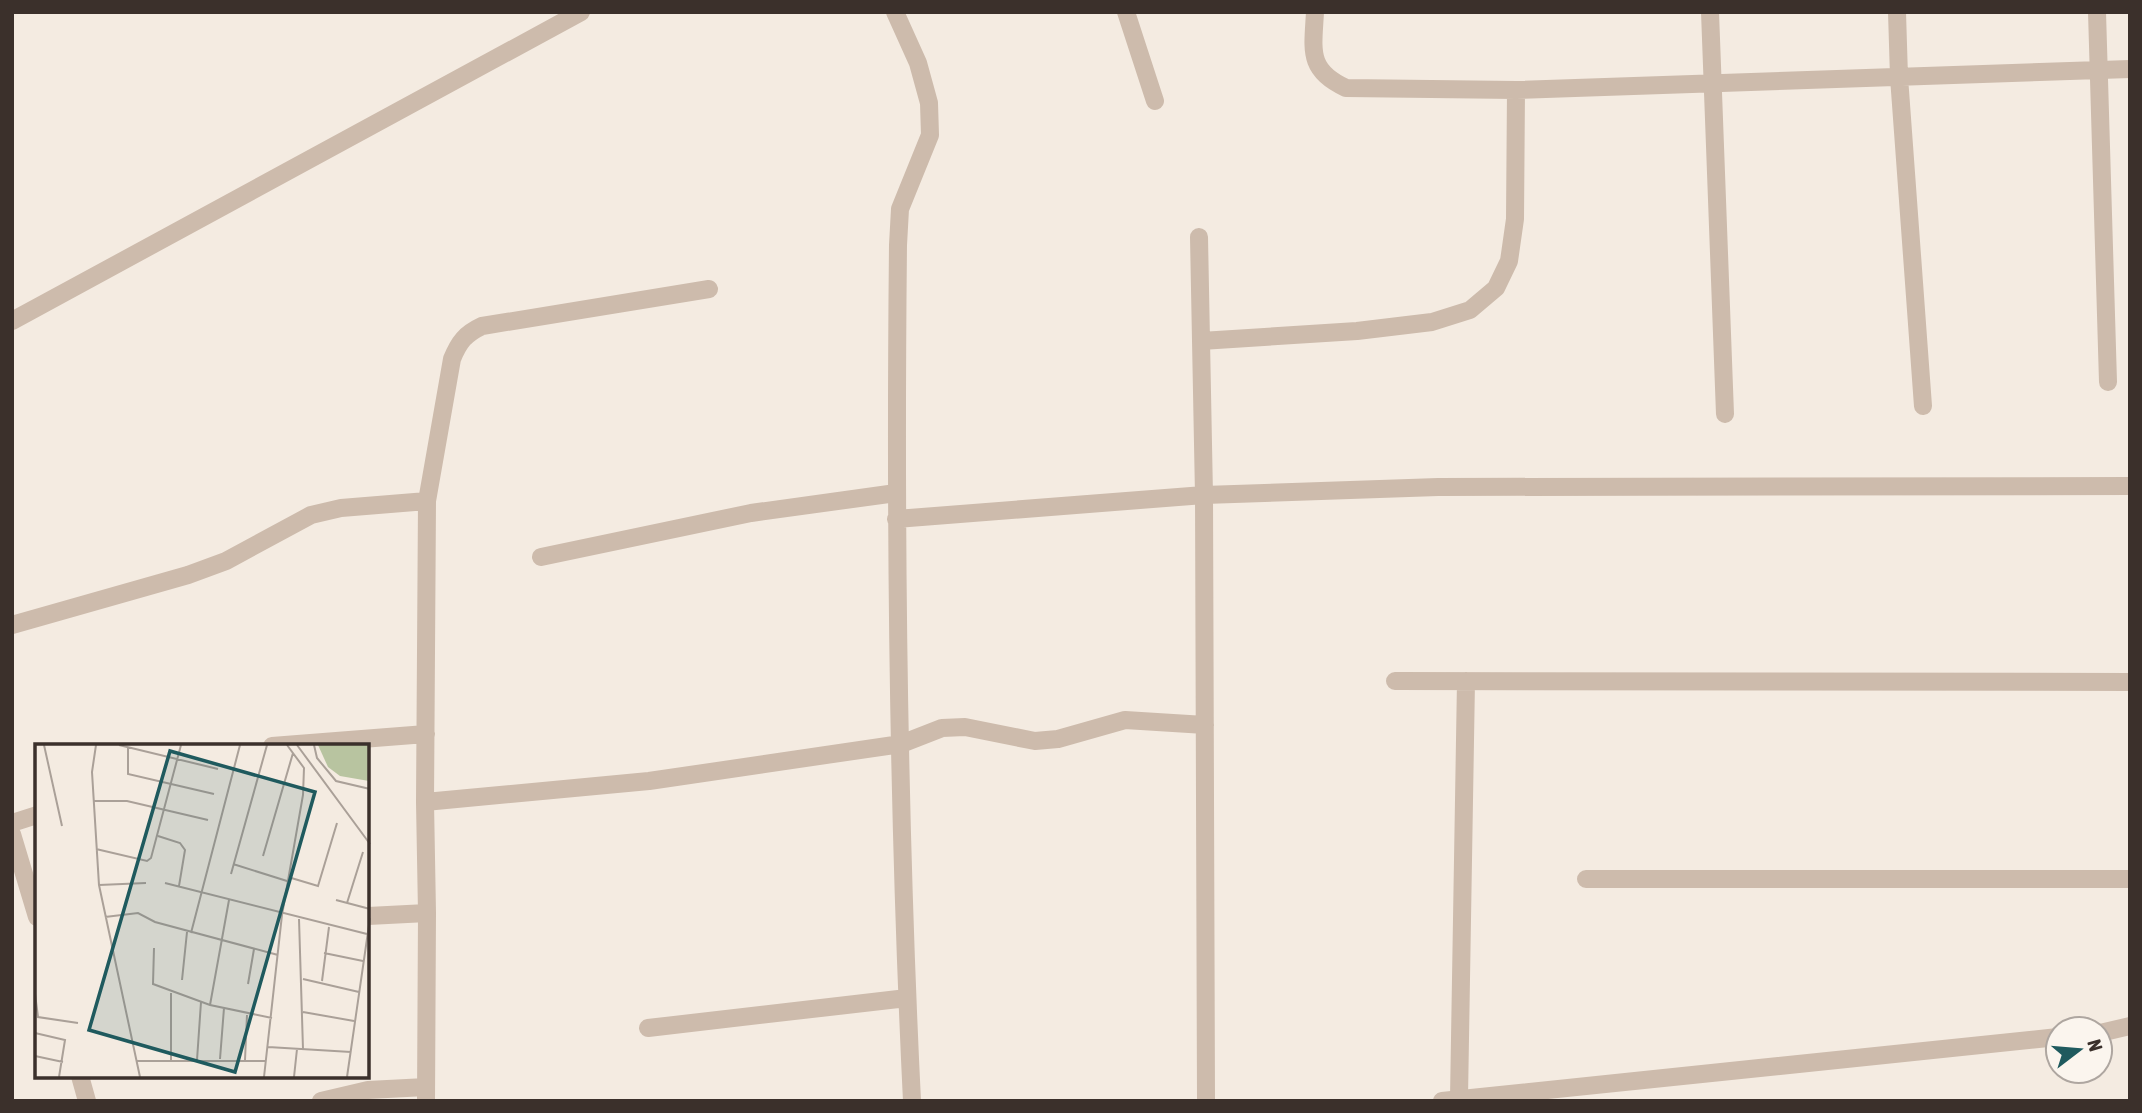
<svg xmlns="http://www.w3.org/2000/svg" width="2142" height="1113" font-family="'Asap Condensed',sans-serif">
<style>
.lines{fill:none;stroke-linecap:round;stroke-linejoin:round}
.minor{stroke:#cdbbac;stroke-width:18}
.tertiary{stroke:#cdbbac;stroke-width:18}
.inset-road{fill:none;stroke:#aaa098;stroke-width:2}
.view{fill:#1f5a5e;fill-opacity:0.15;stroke:#1f5a5e;stroke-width:3.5}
.inset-edge{fill:none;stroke:#3b302b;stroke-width:3.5}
</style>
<rect width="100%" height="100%" fill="#f4ebe1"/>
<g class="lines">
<path class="minor" d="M895,12L918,63L929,103L930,135L900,209L898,245C895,530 898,816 912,1101
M1126,12L1155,101
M1315,12C1313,50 1307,70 1346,88L1516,90L2130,69
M1710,12L1725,414
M1897,12L1899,77L1923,406
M2097,12L2108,382
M1199,237L1204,495L1206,1101
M12,321L581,12
M1201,341L1357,331L1432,322L1470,310L1496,288L1509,261L1515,219L1516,90
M896,519L1204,495L1438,487L2130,486
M541,557L751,513L896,493
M12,625L188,575L226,561L311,515L341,508L427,501
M1395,681L2130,682
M272,746L426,734
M425,802L649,781L901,744L942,728L965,727L1035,741L1058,739L1125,720L1205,725
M12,823L37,815
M12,834L37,917
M1586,879H2130
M368,916L427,913
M648,1028L907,998
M80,1076L87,1101
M1459,1098L1466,681
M321,1101L368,1090L426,1087
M426,1101L427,913L425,802L427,501L452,359C459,342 465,334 482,326L709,289"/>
<path class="tertiary" d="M2100,1033L2130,1026
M1442,1101L2058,1037"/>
</g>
<g transform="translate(35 744)">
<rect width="334" height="334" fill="#f4ebe1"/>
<path d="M283,1H334V37L305,32L293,23Z" fill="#b8c4a0"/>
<path class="inset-road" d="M9,1L27,82M61,1L57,28L64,141L105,333M84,1L183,25M262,1L335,100M279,1L282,14L301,37L335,45M93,3V30L179,50M59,57H92L173,76M123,92L145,99L150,106L144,142M61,105L112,117L116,114L146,1M228,112L258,9M198,120L252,137M196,130L232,1M253,133L283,142L302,79M130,139L332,190M64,141L111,139M301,156L335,165M312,159L328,108M70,173L103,169L120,178L243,211M264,175L268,305M156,189L205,1M119,204L118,240L175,261L237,274M289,209L328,217M268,235L324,248M147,236L152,188M287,237L294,183M213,240L219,205M136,249V316M0,250L3,273L43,279M175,261L194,156M268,268L319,277M0,289L30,296L24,333M233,303L316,308M0,312L28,318M185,315L189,264M162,316L166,258M210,316L212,271M101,317H231M229,333L247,171L268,51L269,24L252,1M259,333L262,305M312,333L335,174"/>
<path class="view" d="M135,7L280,48L200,328L54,286Z"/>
<rect width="334" height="334" class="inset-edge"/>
</g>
<rect width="2142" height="1113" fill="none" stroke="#3b302b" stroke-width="28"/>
<g transform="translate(2079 1050) rotate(74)"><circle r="33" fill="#fbf5ee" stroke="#aea6a0" stroke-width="2"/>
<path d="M0-5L12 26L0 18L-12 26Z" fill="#1f5a5e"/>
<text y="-10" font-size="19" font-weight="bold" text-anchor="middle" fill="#3b302b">N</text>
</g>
</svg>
